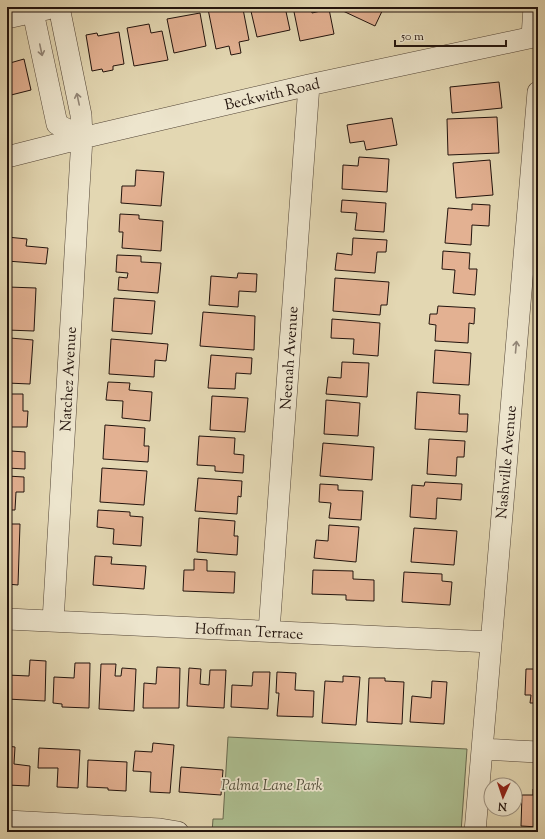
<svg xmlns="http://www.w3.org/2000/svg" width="545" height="839" font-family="'Sorts Mill Goudy',serif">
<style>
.green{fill:#adbf91;stroke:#68694f}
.building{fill:#e3b192;stroke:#22130d}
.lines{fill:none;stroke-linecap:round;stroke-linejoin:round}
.minor-casing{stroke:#524436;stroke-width:22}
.minor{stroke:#ede5cd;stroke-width:21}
.oneway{stroke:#928677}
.labels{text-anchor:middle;stroke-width:3.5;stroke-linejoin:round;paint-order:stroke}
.street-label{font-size:15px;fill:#22130d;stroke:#ede5cd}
.park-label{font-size:15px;font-style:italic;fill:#534f3b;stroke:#ede5cd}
</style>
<rect width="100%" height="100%" fill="#e3d7b2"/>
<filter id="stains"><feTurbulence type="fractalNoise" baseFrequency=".005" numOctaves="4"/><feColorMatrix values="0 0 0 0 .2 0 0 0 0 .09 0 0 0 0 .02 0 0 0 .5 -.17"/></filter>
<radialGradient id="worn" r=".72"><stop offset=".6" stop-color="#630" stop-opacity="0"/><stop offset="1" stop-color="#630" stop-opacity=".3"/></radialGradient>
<path class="green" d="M228,737L467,749L461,832H212L213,819H223Z"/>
<path class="building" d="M216,7H228L229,11L243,9L249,40L239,42L241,53L231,55L229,46L216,49L208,9Z
M250,7H285L290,30L257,37Z
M293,7H311L312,13L329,9L334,34L300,41Z
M345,7H384L375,26L343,11Z
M200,13L206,46L174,53L167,19Z
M149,24L151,33L162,31L168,60L134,66L127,28Z
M119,32L124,64L113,66V70L103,72L102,69L92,71L86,35L97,33L98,36Z
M7,54L10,63L24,59L31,90L7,96Z
M499,82L502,108L452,113L450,87Z
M497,117L499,153L448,155L447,119Z
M392,118L397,145L366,150L364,141L350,143L347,125Z
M359,157L389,159L387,192L342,189L343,165L358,166Z
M490,160L493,195L456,198L453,163Z
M136,170L164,172L161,206L121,203L122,186H135Z
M342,200L386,203L384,232L355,230L357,213L341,212Z
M472,204L490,205L489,226L472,225L471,245L445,243L448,208L472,210Z
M120,214L139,215V219L163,221L161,251L122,248L123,232H119Z
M7,237L27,239L26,246L48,248L46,264L7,261Z
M353,238L387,240L386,252H377L375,273L335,270L337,253L352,255Z
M443,251L470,253L469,269H477L475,295L453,293L455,270L442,269Z
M117,255L141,256V262L161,263L158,293L118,290L119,277L127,278L128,273L116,272Z
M238,273L257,274L256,292L239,291L238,307L209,305L211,276L237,278Z
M335,278L389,282L387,305H381L380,315L333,311Z
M8,287L36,288L34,331L7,330Z
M114,298L155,301L152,334L112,331Z
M438,306L475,308L474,324L469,323L468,343L435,341L436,325L429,324L430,314H437Z
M203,312L255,316L254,350L200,346Z
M332,319L380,323L378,356L353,354L354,339L331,338Z
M10,338L33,340L30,384L7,383V354H9Z
M111,339L168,344L166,361L155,360L154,377L109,374Z
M435,350L471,353L469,385L433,383Z
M211,355L252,358L251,374L236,373L235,389L208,388Z
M342,362L369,363L367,397L326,394L328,377L341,378Z
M108,382L130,383L129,390L152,392L150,421L122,418L123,401L106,400Z
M417,392L460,395L459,414H468L467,432L415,429Z
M7,394H23V411H28L27,427H7Z
M212,396L248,398L245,432L210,430Z
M326,400L360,403L358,436L324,434Z
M105,425L145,428L144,446H149L148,462L103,459Z
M7,435H11V451L25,452V469L7,468Z
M199,436L235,438L234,454L244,455L243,473L215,471V466L197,465Z
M429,439L465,441L464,457H457L456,476L427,474Z
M323,443L374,447L372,480L320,476Z
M102,468L147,471L144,505L100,502Z
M7,476L24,477V492H16L15,510H7Z
M198,478L242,481L241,497L238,496L237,514L195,511Z
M425,482L462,484L461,500L437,498L436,519L410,517L412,485L424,486Z
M320,484L338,485V490L363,491L361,520L329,518L331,503L319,502Z
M98,510L130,512V516L143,517L141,546L113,544L114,529L97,527Z
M199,518L235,521L234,536H238L237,555L197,552Z
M7,524H20L18,585L7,584Z
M329,525L359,527L356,562L314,558L316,540L328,541Z
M414,528L457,531L454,565L411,562Z
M95,556L112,557L111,564L146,566L144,589L93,585Z
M194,559L207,560V571L235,572L234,593L183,591L184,570H194Z
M313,570L353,571V579L374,580V601L346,600V595L312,594Z
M404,572L442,574V581L452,582L450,605L402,602Z
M30,660L46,661L45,701L7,699V675L29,676Z
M75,663H90L89,708L62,707V704L53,703L54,677L74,678Z
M101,664H116L115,676H121L122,668L136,669L134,711L99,709Z
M157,667L180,668L179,708H143L144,683L156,684Z
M189,668L201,669L200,684L209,685L210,670H226L224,708L187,706Z
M526,669H538V703H530L531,695H525Z
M253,672H270L268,709L231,707L232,685L252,686Z
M277,672L296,673L295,690L314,691L313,717L277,716L279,693H276Z
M343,676L360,677L356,725L322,723L325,681L343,682Z
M369,678H385V681L404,682L402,724L367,722Z
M432,681L447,682L444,724L410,722L412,696L431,698Z
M153,743L174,745L170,793L150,792L151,772L133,771L135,751L152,752Z
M7,746L15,747L14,764L30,766L29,786L7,785Z
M39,748L80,750L78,788L57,787L58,768H38Z
M88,760L127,762L126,791L108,790V788L87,787Z
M181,767L223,770L221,795L179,792Z
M533,789L538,790V827L521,826L522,795H533Z"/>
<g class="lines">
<defs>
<path id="minor" d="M33,12L57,124L82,138
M7,18L47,9
M532,37L534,7
M7,157L82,138L309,85L538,36
M7,619L491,642
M53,621L82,138L81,115L59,7
M269,631L309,85
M482,749L538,752
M7,821L160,829L178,832
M475,832L538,92"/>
</defs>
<use href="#minor" class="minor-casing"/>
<use href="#minor" class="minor"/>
</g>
<defs><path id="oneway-shaft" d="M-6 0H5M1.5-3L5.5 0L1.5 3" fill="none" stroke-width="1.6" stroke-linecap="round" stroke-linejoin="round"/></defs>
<g class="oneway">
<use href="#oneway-shaft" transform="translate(41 50) rotate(78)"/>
<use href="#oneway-shaft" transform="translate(78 99) rotate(-102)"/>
<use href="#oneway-shaft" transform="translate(516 347) rotate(-85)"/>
</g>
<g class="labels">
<g class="street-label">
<text transform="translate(272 94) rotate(-13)" y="5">Beckwith Road</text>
<text transform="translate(289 358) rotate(-86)" y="5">Neenah Avenue</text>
<text transform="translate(68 379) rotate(-87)" y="5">Natchez Avenue</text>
<text transform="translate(506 462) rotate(-85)" y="5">Nashville Avenue</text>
<text transform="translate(249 631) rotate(3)" y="5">Hoffman Terrace</text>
</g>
<g class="park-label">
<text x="272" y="790">Palma Lane Park</text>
</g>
</g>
<rect width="545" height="839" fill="none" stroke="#e3d7b2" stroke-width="24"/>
<rect x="8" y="8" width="529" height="823" fill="none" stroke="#22130d" stroke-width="2"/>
<rect x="12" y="12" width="521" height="815" fill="none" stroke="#22130d"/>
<g transform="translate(503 797) rotate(183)"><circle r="19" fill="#ede5cd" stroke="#9c9180"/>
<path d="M0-3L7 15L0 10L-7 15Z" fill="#8f2418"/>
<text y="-6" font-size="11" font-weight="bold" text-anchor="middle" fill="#22130d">N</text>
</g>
<path d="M395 40v6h111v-6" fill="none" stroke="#22130d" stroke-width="2"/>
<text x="401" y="40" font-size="12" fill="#22130d" stroke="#ede5cd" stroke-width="3" paint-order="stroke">50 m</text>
<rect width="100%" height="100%" filter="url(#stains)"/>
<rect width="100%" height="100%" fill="url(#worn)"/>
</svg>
